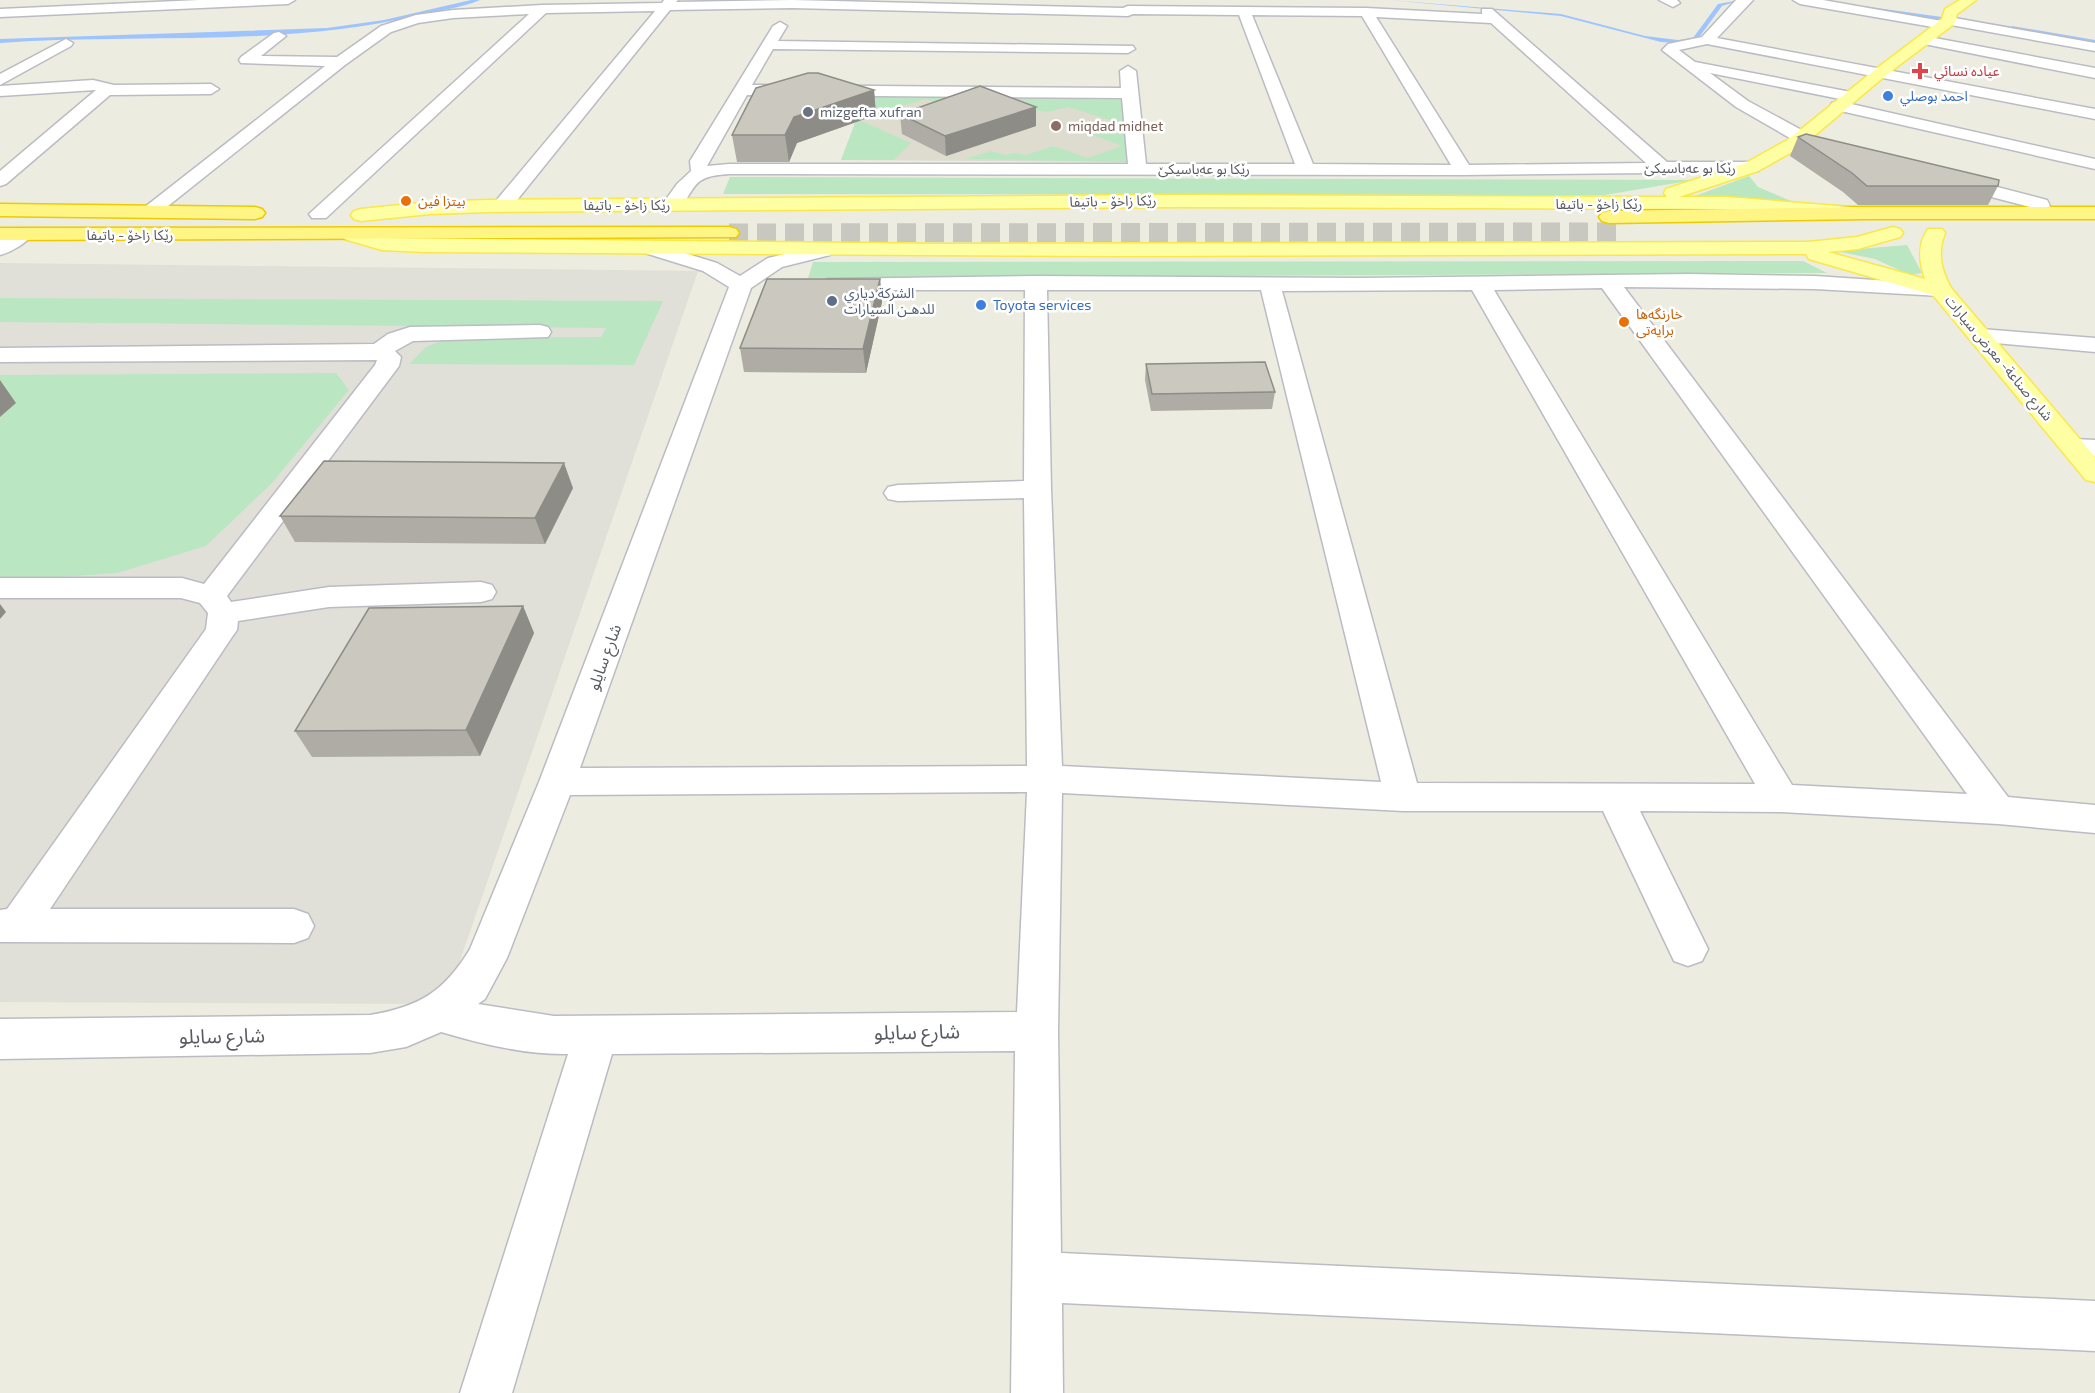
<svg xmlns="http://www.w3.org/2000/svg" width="2095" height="1393" font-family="'Exo 2','Noto Sans Arabic',sans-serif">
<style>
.industrial{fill:#e0dfd8}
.education{fill:#dddccf}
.green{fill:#bae7c2}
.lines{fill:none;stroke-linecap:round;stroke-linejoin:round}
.stream{fill:#9ec4ff;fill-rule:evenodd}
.highway-tunnel{stroke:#c8c8c0;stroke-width:19;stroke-dasharray:19 9;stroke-linecap:butt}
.minor-casing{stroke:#bbbcc3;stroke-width:3}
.major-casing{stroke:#fae74c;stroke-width:3}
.highway-casing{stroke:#edcb00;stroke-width:3}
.minor{fill:#fff;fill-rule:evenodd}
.major{fill:#feffa3;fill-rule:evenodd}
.highway{fill:#fff585;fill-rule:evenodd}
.wall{fill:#aeaca4}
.shaded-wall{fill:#8d8c86}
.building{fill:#cac8bf;stroke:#8d8c86;stroke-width:1.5}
.health-dot{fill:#e0444e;stroke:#fff;stroke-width:2}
.shop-dot{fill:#3f7fe0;stroke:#fff;stroke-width:2}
.worship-dot{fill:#6b7280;stroke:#fff;stroke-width:2}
.education-dot{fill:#8d6e63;stroke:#fff;stroke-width:2}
.food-dot{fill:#e8710a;stroke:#fff;stroke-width:2}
.service-dot{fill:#5c6f8a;stroke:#fff;stroke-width:2}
.labels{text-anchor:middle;stroke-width:5;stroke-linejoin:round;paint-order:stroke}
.far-health-label{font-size:14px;fill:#be3a42;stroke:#fff;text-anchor:start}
.far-shop-label{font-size:14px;fill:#366cbe;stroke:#fff;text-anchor:start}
.far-worship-label{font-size:14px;fill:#5b616d;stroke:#fff;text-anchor:start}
.far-education-label{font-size:14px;fill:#785e54;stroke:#fff;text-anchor:start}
.far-street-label{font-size:14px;fill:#595b62;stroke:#fff}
.far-food-label{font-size:14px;fill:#c56008;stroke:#fff;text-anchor:start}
.far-service-label{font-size:14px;fill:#4e5e75;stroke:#fff;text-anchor:start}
.street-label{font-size:16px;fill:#595b62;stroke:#fff}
.near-street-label{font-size:20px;fill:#595b62;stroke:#fff}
</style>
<rect width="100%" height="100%" fill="#edece0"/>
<path class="industrial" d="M0,263L698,271L445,1004L0,1002Z"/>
<path class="education" d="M865,97L1124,99L1130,162L841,160Z"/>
<path class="green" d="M865,97L1121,100L1123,121H1113L1068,107L1048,112L1033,110L961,111L926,99L857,119L911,143L894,160H841Z
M1097,124H1126L1130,162L965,159L991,151L1006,155L1014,153L1026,155L1053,146L1088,158L1122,146L1074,128Z
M1749,176L1758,187L1796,203L1687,199Z
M730,177L1694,180L1605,195L723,194Z
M1907,245L1922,273L1910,275L1875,259L1836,251Z
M1803,261L1827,273L808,278L813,262Z
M0,298L663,301L634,365L409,364L426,347L449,338L601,337L606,328L0,322Z
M336,373L349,390L272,483L206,546L117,573L46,578H0V417L15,403H0V375Z"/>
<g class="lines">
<path class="stream" d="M471,0H480C462,8 438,10 419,15C282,48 139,33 0,43V39L327,28L384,20Z
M1389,0L1561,14L1645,36L1678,40L1693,38L1718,4L1740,0L1722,6L1697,40L1678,43L1661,42L1561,16Z
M1863,6L1956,19L1959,21L1956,23L1861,8Z
M2012,26L2095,40V44L2010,29Z"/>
<path class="highway-tunnel" d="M729,233L1624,232"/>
<defs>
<path id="minor" d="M199,0H295L288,4L0,17V9Z
M664,0H678L676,2L792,0L1123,8L1128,6L1366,8L1482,14V9H1492L1667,162H1752L1758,163L1761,167L1758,171L1752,172L1463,175L729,174C719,175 709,175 700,181C687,191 685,214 665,209L662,205L677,184L691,171L690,161L773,26L780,22L787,26L778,41L1133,46L1135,49L1128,53L773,49L752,85L1121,88L1120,71L1128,66L1136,71L1146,164H1295L1239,15L1133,14L1128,16L792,8L670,10L509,210H495L492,206L495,202L655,11L546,13L326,218H312L309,214L529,14L453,18L418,23L391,32L345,65L158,214H144L141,210L325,66L241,63L239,60L241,57L274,33L279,32L286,36L261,56L337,57L381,26L416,15L453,10L542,5L662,3ZM1252,15L1362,16L1451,165L1313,164ZM1376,17L1491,23L1646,163L1469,165ZM747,95L1122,98L1128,164H729L707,166Z
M1659,0H1677L1680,3L1673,7Z
M1736,0H1753L1717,38L2095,109V119L1707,44L1679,50L1695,62L1856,93L1858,96L1850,101L1710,73L1748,101L1807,133L1810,137L1807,141H1795L1736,107L1662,50L1668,44L1702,37Z
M1793,0H1823L1942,21L1949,17L2095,43V51L1951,25L1944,29L1800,4Z
M1924,36L2095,68V78L1919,43L1917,40Z
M66,39L73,43L71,46L0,85V74Z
M93,80L114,85L211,84L219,89L211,94L110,95L6,184L0,186V171L96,90L0,96V86Z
M1838,101L2095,159V169L1832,109L1830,106L1832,103Z
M1951,175L2047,200C2051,206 2051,211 2047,217H2033L2030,207L1945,185L1942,181L1945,177Z
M22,229L29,231L32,235C25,244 11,252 0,255V240Z
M652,243L717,263L740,276L768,258L823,245L830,247L833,251L830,255L782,267L751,288L580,768L1027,766L1024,498L898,501L888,499L884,493L888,487L898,485L1024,481L1025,290H835L827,289L824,284L827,279L1036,276L1361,278L1689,274L1815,276L1949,285L1952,290L1949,295L1941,296L1815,289L1624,287L2008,797L2095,805V833L1998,824L1781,812L1640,811L1708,949L1702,961L1688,966L1674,961L1603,811H1403L1062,793L1058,1031L1061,1253L2095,1301V1351L1062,1303L1063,1393H1011L1015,1051L612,1054L512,1393H460L568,1054C526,1055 482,1044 441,1032L406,1047L370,1053L0,1059V1019L370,1015C419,1007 444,992 470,949L539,782L729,287L703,271L645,253L642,249L645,245ZM1602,288L1967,794L1792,785L1494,290ZM1047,290H1261L1381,782L1062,766L1051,489ZM1472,290L1755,784L1417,783L1282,291ZM1027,792L1017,1012L554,1016L478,1004L485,999L507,958L570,795Z
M540,325L548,327L551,332L548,337L413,341L395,351L401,357L399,366L227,596L231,602L329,587L481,582L492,585L496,592L492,599L481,602L329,607L238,621L237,630L232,637L50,909H294L308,914L314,926L308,938L294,943L0,942V910L7,909L206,629L208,613L200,603L181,598H0V578H182L204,584L375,365L377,360L0,362V348L374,344L388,334L410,327Z
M1981,329L2095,338V352L1973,341L1970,336L1973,331Z
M2074,439L2095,440V456L2065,452L2061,447L2065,442Z"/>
<path id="major" d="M1960,0H1976L1957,14L1954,24L1886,75L1801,147L1758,171L1679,197H1726L1863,208L1866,212L1863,216L1856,218L1726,209L1178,207L488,212L430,214L361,221L354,219L351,215L354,211L361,209L430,202L488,200L1178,195L1667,197L1664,193L1666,189L1746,163L1789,139L1876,69L1942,19L1945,9Z
M1893,227L1900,229L1903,233L1900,237L1858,249L1828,252L1925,279C1919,262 1917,245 1928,229H1942L1945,233C1937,253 1941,269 1951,288L2095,457V482L2086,480L1933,295L1809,259L1806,254L1116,256L424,252L382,250L344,239L341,235L344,231L351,229L383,238L943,244L1808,242L1857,237Z"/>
<path id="highway" d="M0,204L255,207L262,209L265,213L262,217L255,219L0,216Z
M1864,207H2095V219H1864L1609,223L1602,221L1599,217L1602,213L1609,211Z
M729,227L736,229L739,233L736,237L0,240V228Z"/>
</defs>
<use href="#minor" class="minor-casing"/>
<use href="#major" class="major-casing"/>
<use href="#highway" class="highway-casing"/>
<use href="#minor" class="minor"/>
<use href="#major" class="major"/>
<use href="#highway" class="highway"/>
</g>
<path class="wall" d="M874,90L876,115L797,143L789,162H737L732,135Z
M900,114L1036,126L946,156L902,134Z
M1798,137L1998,186L1988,205H1858L1843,192L1790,156Z
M880,279L882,302L866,373L744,372L740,348Z
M1146,364L1275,392L1272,409L1151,411L1145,380Z
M573,488L545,544L295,542L280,516Z
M523,606L534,633L480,756L312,757L295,731Z"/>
<path class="shaded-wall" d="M874,90L876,115L797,143L789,162L785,135L794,117Z
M1036,107V126L946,156L945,136Z
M880,279L882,302L866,373L863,349Z
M0,380L16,403L0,417Z
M564,463L573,488L545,544L535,518Z
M0,604L6,612L0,619Z
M523,606L534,633L480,756L466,730Z"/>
<path class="building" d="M808,73H818L874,90L794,117L785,135H732L756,88Z
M980,86L1036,107L945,136L900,114Z
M1806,134L1999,180L1998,186H1867L1852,173L1798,137Z
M767,279H880L863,349L740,348Z
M1265,362L1275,392L1152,394L1146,364Z
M324,461L564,463L535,518L280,516Z
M523,606L466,730L295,731L369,608Z"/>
<path class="health-dot" d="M1917 62h6v6h6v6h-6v6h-6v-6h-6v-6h6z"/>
<g class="shop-dot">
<circle cx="1888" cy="96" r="6"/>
<circle cx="981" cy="305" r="6"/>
</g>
<circle class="worship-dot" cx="808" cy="112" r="6"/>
<circle class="education-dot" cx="1056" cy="126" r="6"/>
<g class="food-dot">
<circle cx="406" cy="201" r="6"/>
<circle cx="1624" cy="322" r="6"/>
</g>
<circle class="service-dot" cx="832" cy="301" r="6"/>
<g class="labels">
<g class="far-health-label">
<text x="1934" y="76">عياده نسائي</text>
</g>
<g class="far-shop-label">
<text x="1900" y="101">احمد بوصلي</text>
<text x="993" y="310">Toyota services</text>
</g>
<g class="far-worship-label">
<text x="820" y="117">mizgefta xufran</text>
</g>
<g class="far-education-label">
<text x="1068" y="131">miqdad midhet</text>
</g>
<g class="far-street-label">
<text x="1690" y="173">رێكا بو عه‌باسيكێ</text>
<text x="1204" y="174">رێكا بو عه‌باسيكێ</text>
<text transform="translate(1113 201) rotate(-1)" y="5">رێکا زاخۆ - باتیفا</text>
<text x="1599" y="209">رێکا زاخۆ - باتیفا</text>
<text x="627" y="210">رێکا زاخۆ - باتیفا</text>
<text x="130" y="240">رێکا زاخۆ - باتیفا</text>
<text transform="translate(1999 358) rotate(50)" y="5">شارع صناعة- معرض سيارات</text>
</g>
<g class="far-food-label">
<text x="418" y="206">بيتزا فين</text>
<text x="1636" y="319">خارنگه‌ها<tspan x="1636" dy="16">برايه‌تى</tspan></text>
</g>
<g class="far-service-label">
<text x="844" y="298">الشركة دياري<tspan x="844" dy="16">للدهـن السيارات</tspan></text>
</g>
<g class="street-label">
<text transform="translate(604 657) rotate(-70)" y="6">شارع سايلو</text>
</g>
<g class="near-street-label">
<text transform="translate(917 1032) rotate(-1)" y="7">شارع سايلو</text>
<text transform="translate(222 1036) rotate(-1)" y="7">شارع سايلو</text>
</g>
</g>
</svg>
